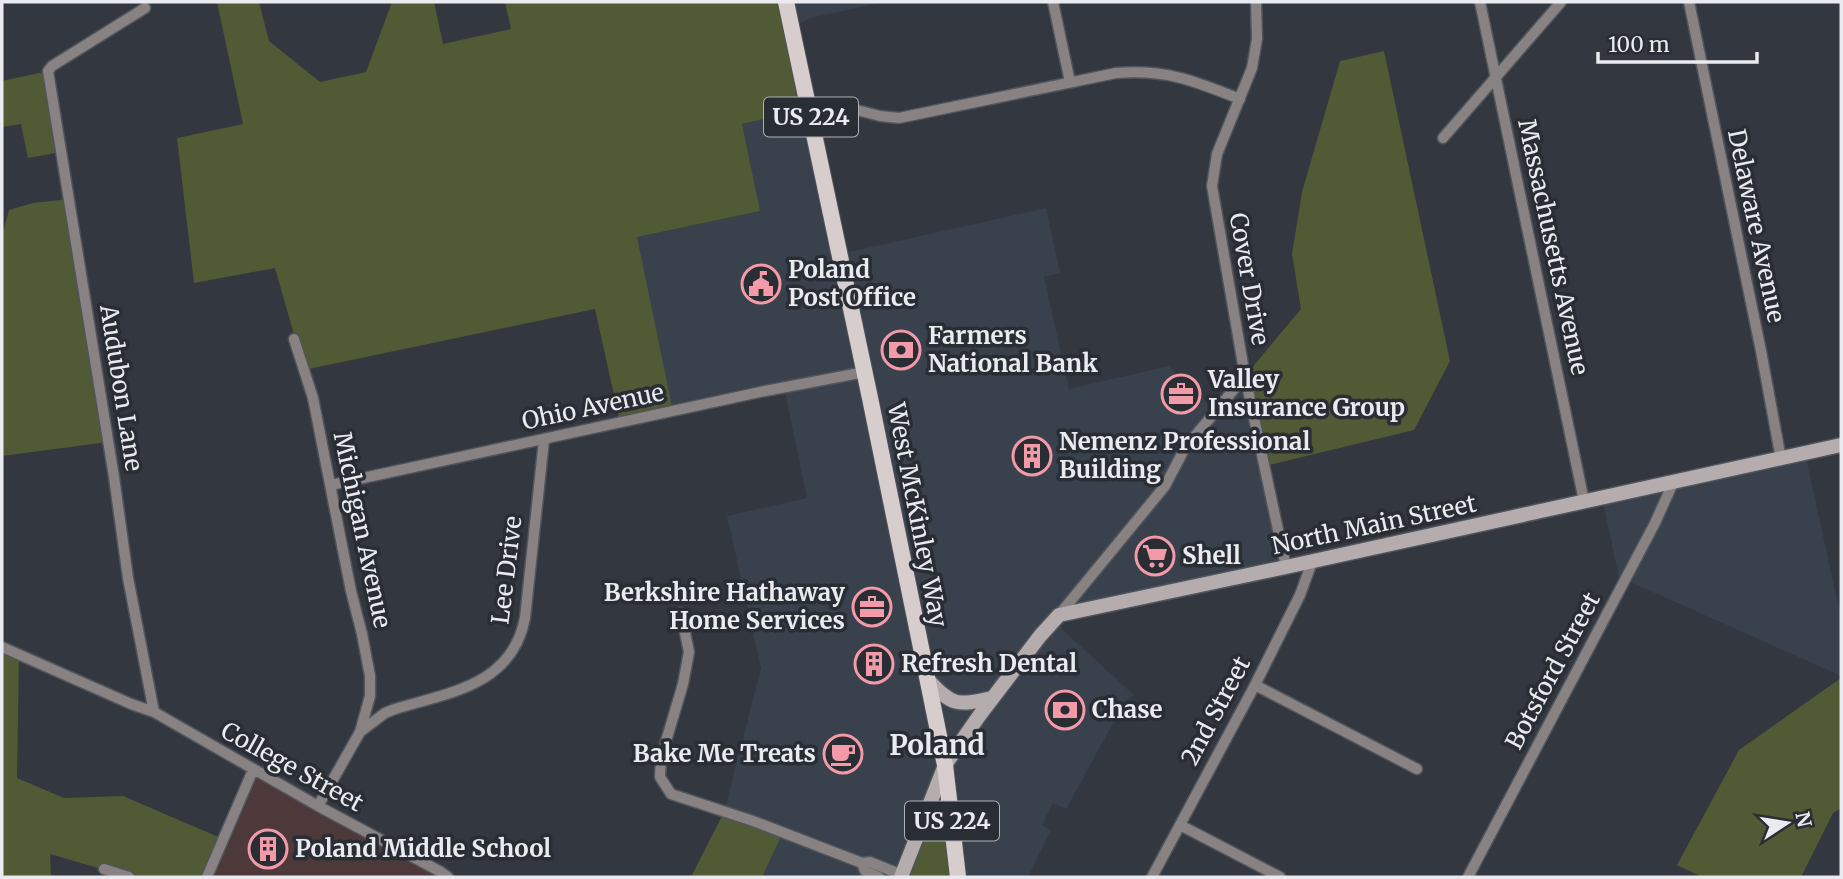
<svg xmlns="http://www.w3.org/2000/svg" width="1843" height="879" font-family="Merriweather,serif">
<style>
.built{fill:#39414d}
.education{fill:#4d383a}
.green{fill:#505a34}
.lines{fill:none;stroke-linecap:round;stroke-linejoin:round}
.street-casing{stroke:#50545b;stroke-width:13}
.secondary-casing{stroke:#50545b;stroke-width:17}
.primary-casing{stroke:#50545b;stroke-width:18}
.street{stroke:#888282;stroke-width:10}
.secondary{stroke:#b5acad;stroke-width:14}
.primary{stroke:#d8cdcd;stroke-width:16}
.labels{text-anchor:middle;stroke-width:7;stroke-linejoin:round;paint-order:stroke}
.shield{fill:#292d34;stroke:#afb2b8;stroke-width:2}
.shield-label{font-size:23px;font-weight:bold;fill:#e9ebf0}
.street-label{font-size:24px;fill:#e9ebf0;stroke:#292d34}
.poi-label{font-size:24px;font-weight:bold;fill:#e9ebf0;stroke:#292d34;text-anchor:start}
.quarter-label{font-size:28px;font-weight:bold;fill:#e9ebf0;stroke:#292d34}
</style>
<rect width="100%" height="100%" fill="#33373f"/>
<path class="built" d="M786,2H884L810,18L791,28Z
M809,109L840,254L1046,208L1060,273L1044,277L1069,389L1169,366L1216,411L1245,376L1286,567L1054,622L1134,695L1112,712L1115,720L1066,809L1053,803L1042,825L1051,830L1028,877H762L782,832L724,812L761,668L727,516L807,498L784,387L673,411L636,237L759,211L742,124Z
M1805,453L1841,618V676L1626,580L1621,587L1602,498Z"/>
<path class="education" d="M253,770L448,877H207Z"/>
<path class="green" d="M217,2H259L269,41L320,82L366,72L392,2H434L443,44L511,29L505,2H786L809,109L742,124L760,211L637,237L673,411L620,422L595,309L304,370L275,268L194,283L177,138L243,124Z
M1384,51L1450,361L1414,430L1265,466L1245,376L1301,309L1292,254L1302,192L1340,61Z
M48,71L61,152L28,158L21,124L2,127V81Z
M69,199L108,442L2,456V230L4,229L9,210L33,203Z
M2,647L19,655L17,778L64,798L123,796L223,839L207,877H129L50,854L51,877H2Z
M1841,678V808L1833,813L1801,877H1702L1677,865L1739,750Z
M945,765L958,877H901Z
M724,812L783,832L762,877H691Z"/>
<g class="lines">
<defs>
<path id="street" d="M1053,2L1070,82
M1256,2L1257,39L1252,68L1217,154L1212,186L1245,376L1286,567
M1480,2L1584,501
M1689,2L1761,351L1781,459
M145,8L52,66L48,71L114,477L128,578L154,712
M809,109L845,107L880,116L899,118L1116,73C1166,69 1195,81 1240,99
M1443,138L1561,2
M294,339L313,398L351,591L362,634L370,676V696L360,732
M331,485L765,391L865,372
M681,613L689,652L683,684L661,758L660,777L671,794L753,821L862,863L870,862L902,875
M1059,615L1165,486L1185,448L1245,376
M2,647L131,704L154,712L318,806L441,872L448,877
M1255,685L1417,769
M318,806L360,732L385,713L395,709C451,692 512,685 525,618L544,440
M1180,825L1280,877
M862,863L865,871L879,877
M104,869L129,877
M207,877L253,770
M1152,877L1255,685L1300,595L1312,562
M1468,877L1655,523L1673,483"/>
<path id="secondary" d="M927,679C953,706 956,706 992,698
M901,877L945,765L979,716L1040,636L1059,615L1286,567L1841,445"/>
<path id="primary" d="M786,2L870,398L945,765L958,877"/>
</defs>
<use href="#street" class="street-casing"/>
<use href="#secondary" class="secondary-casing"/>
<use href="#primary" class="primary-casing"/>
<use href="#street" class="street"/>
<use href="#secondary" class="secondary"/>
<use href="#primary" class="primary"/>
</g>
<defs>
<symbol id="civic-ring" viewBox="-11 -11 22 22"><circle r="9.5" fill="#292d34" stroke="#f39aa9" stroke-width="1.5"/><path d="M-.6-6.5H3V-4.5H.6V-3L4-1V1h2V6H-6V1h2V-1L-.6-3ZM-1.2 2.5V6h2.4V2.5Z" fill="#f39aa9"/></symbol>
<symbol id="bank-ring" viewBox="-11 -11 22 22"><circle r="9.5" fill="#292d34" stroke="#f39aa9" stroke-width="1.5"/><path d="M-6-4H6V4H-6ZM0-2.3a2.3 2.3 0 1 0 0 4.6a2.3 2.3 0 1 0 0-4.6Z" fill="#f39aa9"/></symbol>
<symbol id="office-ring" viewBox="-11 -11 22 22"><circle r="9.5" fill="#292d34" stroke="#f39aa9" stroke-width="1.5"/><path d="M-6-3h4V-5.5h4V-3h4V5H-6ZM-1-4.5V-3h2v-1.5ZM-6 0V1H6V0Z" fill="#f39aa9"/></symbol>
<symbol id="building-ring" viewBox="-11 -11 22 22"><circle r="9.5" fill="#292d34" stroke="#f39aa9" stroke-width="1.5"/><path d="M-4-6H4V6H1V3H-1V6H-4ZM-2.5-4.3h1.7v1.8h-1.7ZM.8-4.3h1.7v1.8H.8ZM-2.5-1h1.7V.8h-1.7ZM.8-1h1.7V.8H.8Z" fill="#f39aa9"/></symbol>
<symbol id="supermarket-ring" viewBox="-11 -11 22 22"><circle r="9.5" fill="#292d34" stroke="#f39aa9" stroke-width="1.5"/><path d="M-6-5.5h2.5l.6 2H6L4.5 2H-2.5L-4.4-4H-6ZM-1.5 3.2a1.3 1.3 0 1 0 .1 0ZM3 3.2a1.3 1.3 0 1 0 .1 0Z" fill="#f39aa9"/></symbol>
<symbol id="cafe-ring" viewBox="-11 -11 22 22"><circle r="9.5" fill="#292d34" stroke="#f39aa9" stroke-width="1.5"/><path d="M-5.5-4.5H6V0H3Q3 3.5 0 3.5H-2.5Q-5.5 3.5-5.5 0ZM3-3.2v2h1.7v-2ZM-6 4.5H4V6H-6Z" fill="#f39aa9"/></symbol>
</defs>
<g fill-rule="evenodd">
<use href="#civic-ring" x="739" y="262" width="44" height="44"/>
<use href="#bank-ring" x="879" y="328" width="44" height="44"/>
<use href="#office-ring" x="1159" y="372" width="44" height="44"/>
<use href="#building-ring" x="1010" y="434" width="44" height="44"/>
<use href="#supermarket-ring" x="1133" y="534" width="44" height="44"/>
<use href="#office-ring" x="850" y="585" width="44" height="44"/>
<use href="#building-ring" x="852" y="642" width="44" height="44"/>
<use href="#bank-ring" x="1043" y="688" width="44" height="44"/>
<use href="#cafe-ring" x="821" y="732" width="44" height="44"/>
<use href="#building-ring" x="246" y="827" width="44" height="44"/>
</g>
<g class="labels">
<g class="shield">
<rect x="764" y="97.5" width="94" height="39" rx="5"/>
<rect x="905" y="801.5" width="94" height="39" rx="5"/>
</g>
<g class="shield-label">
<text x="811" y="125">US 224</text>
<text x="952" y="829">US 224</text>
</g>
<g class="street-label">
<text transform="translate(1756 226) rotate(78)" y="8">Delaware Avenue</text>
<text transform="translate(1553 247) rotate(78)" y="8">Massachusetts Avenue</text>
<text transform="translate(1249 279) rotate(80)" y="8">Cover Drive</text>
<text transform="translate(121 388) rotate(81)" y="8">Audubon Lane</text>
<text transform="translate(593 407) rotate(-12)" y="8">Ohio Avenue</text>
<text transform="translate(917 515) rotate(79)" y="8">West McKinley Way</text>
<text transform="translate(1374 525) rotate(-12)" y="8">North Main Street</text>
<text transform="translate(362 530) rotate(78)" y="8">Michigan Avenue</text>
<text transform="translate(507 570) rotate(-83)" y="8">Lee Drive</text>
<text transform="translate(1553 671) rotate(-62)" y="8">Botsford Street</text>
<text transform="translate(1216 711) rotate(-62)" y="8">2nd Street</text>
<text transform="translate(292 767) rotate(29)" y="8">College Street</text>
</g>
<g class="poi-label">
<text x="788" y="278">Poland<tspan x="788" dy="28">Post Office</tspan></text>
<text x="928" y="344">Farmers<tspan x="928" dy="28">National Bank</tspan></text>
<text x="1208" y="388">Valley<tspan x="1208" dy="28">Insurance Group</tspan></text>
<text x="1059" y="450">Nemenz Professional<tspan x="1059" dy="28">Building</tspan></text>
<text x="1182" y="564">Shell</text>
<text x="845" y="601" text-anchor="end">Berkshire Hathaway<tspan x="845" dy="28">Home Services</tspan></text>
<text x="901" y="672">Refresh Dental</text>
<text x="1092" y="718">Chase</text>
<text x="816" y="762" text-anchor="end">Bake Me Treats</text>
<text x="295" y="857">Poland Middle School</text>
</g>
<g class="quarter-label">
<text x="937" y="755">Poland</text>
</g>
</g>
<rect width="1843" height="879" fill="none" stroke="#e9ebf0" stroke-width="7"/>
<g transform="translate(1787 823) rotate(78)" stroke="#292d34" stroke-width="5" paint-order="stroke">
<path d="M0-5L12 26L0 18L-12 26Z" fill="#e9ebf0"/>
<text y="-10" font-size="19" font-weight="bold" text-anchor="middle" fill="#e9ebf0">N</text>
</g>
<path d="M1598 52v10h159v-10" fill="none" stroke="#e9ebf0" stroke-width="3.5"/>
<text x="1608" y="52" font-size="21" fill="#e9ebf0" stroke="#292d34" stroke-width="5" paint-order="stroke">100 m</text>
</svg>
